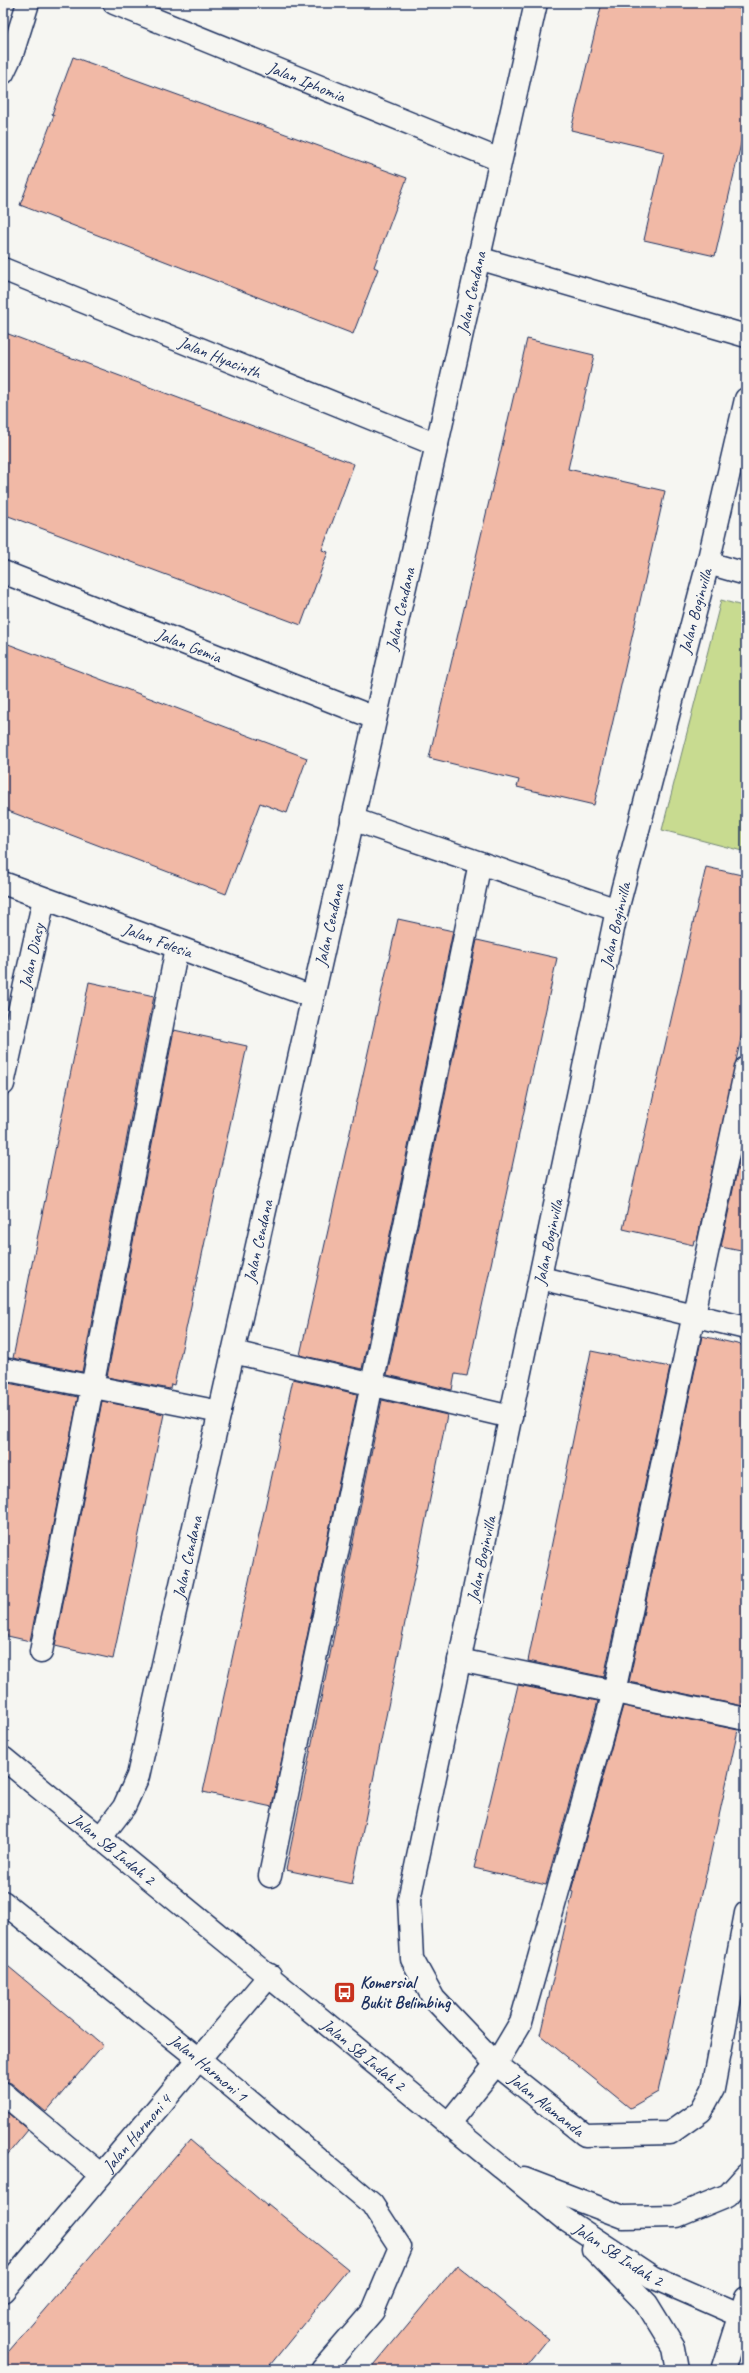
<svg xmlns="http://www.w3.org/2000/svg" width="749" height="2373" font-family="Caveat,sans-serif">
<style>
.green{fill:#c8db90;stroke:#728577}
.building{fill:#f1b9a6;stroke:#1b2f5e}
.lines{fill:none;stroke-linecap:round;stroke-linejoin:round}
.lane-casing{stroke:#1b2f5e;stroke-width:25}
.street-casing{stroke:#1b2f5e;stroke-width:25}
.secondary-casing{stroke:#1b2f5e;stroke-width:25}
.lane{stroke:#f6f6f2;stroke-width:22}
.street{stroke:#f6f6f2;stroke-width:22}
.secondary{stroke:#f6f6f2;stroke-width:22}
.labels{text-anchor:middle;stroke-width:4;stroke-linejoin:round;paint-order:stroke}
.street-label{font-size:17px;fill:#1b2f5e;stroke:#f6f6f2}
.poi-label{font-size:17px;font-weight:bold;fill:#1b2f5e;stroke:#f6f6f2;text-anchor:start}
</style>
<rect width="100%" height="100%" fill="#f6f6f2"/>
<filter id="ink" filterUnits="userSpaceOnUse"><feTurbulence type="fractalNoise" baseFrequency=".025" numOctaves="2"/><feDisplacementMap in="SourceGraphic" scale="8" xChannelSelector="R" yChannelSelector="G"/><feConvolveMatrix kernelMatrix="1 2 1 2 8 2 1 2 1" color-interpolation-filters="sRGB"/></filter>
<g filter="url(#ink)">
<path class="green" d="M721,600L746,607V852L662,830Z"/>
<path class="building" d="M602,3H716L746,10V122L715,256L644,240L664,152L571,130Z
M73,57L407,178L374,267L378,269L353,334L20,205L54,115L52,114Z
M3,332L354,464L322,550L328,552L301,625L3,514Z
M527,339L594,355L568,469L665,491L594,805L517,787L519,780L429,758Z
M3,642L307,758L287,813L260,803L226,894L3,809Z
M706,867L746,876V1015L697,1241L694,1240L693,1245L623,1229Z
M398,919L453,931L362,1369L300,1355Z
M477,940L557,958L467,1376L455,1374L452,1390L387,1375Z
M89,982L154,996L82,1372L13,1358Z
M174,1030L247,1046L174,1385L171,1384L170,1389L107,1377Z
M746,1128V1252L721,1247Z
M702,1336L746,1346V1692L743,1706L629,1682Z
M591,1351L670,1367L604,1677L528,1661Z
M293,1379L357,1394L272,1807L203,1792Z
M3,1382L78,1397L30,1641L3,1635Z
M382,1400L447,1415L352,1884L286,1870Z
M102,1401L164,1414L113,1659L55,1646Z
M518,1685L598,1701L546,1885L474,1868Z
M623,1706L738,1730L658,2092L630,2108L540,2035L573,1892L571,1891Z
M3,1962L103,2045L46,2112L11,2083L3,2081Z
M3,2109L28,2130L3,2160Z
M190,2140L267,2206L268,2204L348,2269L266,2370H3V2358Z
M457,2265L548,2339L523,2370H370Z"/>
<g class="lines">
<defs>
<path id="lane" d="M708,563L746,574
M541,1278L746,1328
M233,1352L511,1417
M3,1369L220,1412
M41,1652L177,947
M459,1660L746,1719
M270,1876L480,863
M496,2064L521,2022L614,1692L746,1068
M3,2093L101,2175"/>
<g id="street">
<path id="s1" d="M114,3L500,160"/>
<path d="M3,73L12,54L28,3"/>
<path d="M478,258L746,336"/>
<path id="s2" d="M3,269L437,445"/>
<path id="s3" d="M746,399L708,563L617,910L409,1900L412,1959L434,1999L496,2064L585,2135L670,2133L701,2111L713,2089L746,1913"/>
<path id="s4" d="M3,572L375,718"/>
<path d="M352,819L617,910"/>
<path id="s5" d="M3,883L313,997"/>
<path id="s6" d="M3,1084L44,899"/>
<path id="s7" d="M101,1837L124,1807L138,1776L536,3"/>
<path id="s8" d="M3,1902L199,2059L372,2204L400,2247L373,2311L322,2370"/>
<path d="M448,2124L496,2064"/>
<path id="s9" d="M3,2291L270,1975"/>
</g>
<g id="secondary">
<path id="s10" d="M3,1758L563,2218L652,2277L746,2318"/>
<path d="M524,2179L623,2217L677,2216L728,2195L746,2175"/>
<path d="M593,2249L647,2304L674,2348L678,2370"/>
<path d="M723,2370L746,2298"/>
</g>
</defs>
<use href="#lane" class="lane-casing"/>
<use href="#street" class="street-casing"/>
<use href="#secondary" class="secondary-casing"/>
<use href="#lane" class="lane"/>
<use href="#street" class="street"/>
<use href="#secondary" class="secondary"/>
</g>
</g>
<defs>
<symbol id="bus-square" viewBox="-11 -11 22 22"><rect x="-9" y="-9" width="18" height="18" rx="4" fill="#c8321e" stroke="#f6f6f2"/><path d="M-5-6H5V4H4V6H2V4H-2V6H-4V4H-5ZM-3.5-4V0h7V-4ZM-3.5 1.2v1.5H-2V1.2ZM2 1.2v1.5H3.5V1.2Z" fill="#fff"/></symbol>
</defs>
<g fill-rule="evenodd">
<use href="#bus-square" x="332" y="1980" width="25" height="25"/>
</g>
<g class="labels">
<g class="street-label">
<text dy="6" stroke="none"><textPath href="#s1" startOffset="208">Jalan Iphomia</textPath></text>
<text dy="6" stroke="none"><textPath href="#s7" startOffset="1592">Jalan Cendana</textPath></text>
<text dy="6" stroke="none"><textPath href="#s2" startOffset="234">Jalan Hyacinth</textPath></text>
<text dy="6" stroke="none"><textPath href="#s7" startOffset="1268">Jalan Cendana</textPath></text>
<text transform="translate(695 611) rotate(-75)" y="6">Jalan Boginvilla</text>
<text dy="6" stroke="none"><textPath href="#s4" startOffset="200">Jalan Gemia</textPath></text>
<text dy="6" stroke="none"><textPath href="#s7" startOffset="944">Jalan Cendana</textPath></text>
<text transform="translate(615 925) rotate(-77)" y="6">Jalan Boginvilla</text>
<text dy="6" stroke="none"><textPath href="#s5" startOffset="165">Jalan Felesia</textPath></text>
<text dy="6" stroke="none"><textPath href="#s6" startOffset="131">Jalan Diasy</textPath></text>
<text dy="6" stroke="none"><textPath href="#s7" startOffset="620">Jalan Cendana</textPath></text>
<text transform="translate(548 1242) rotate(-78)" y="6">Jalan Boginvilla</text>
<text dy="6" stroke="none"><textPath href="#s7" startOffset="296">Jalan Cendana</textPath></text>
<text transform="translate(481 1559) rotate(-78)" y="6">Jalan Boginvilla</text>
<text dy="6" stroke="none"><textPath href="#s10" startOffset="143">Jalan SB Indah 2</textPath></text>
<text dy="6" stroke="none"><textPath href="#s10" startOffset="467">Jalan SB Indah 2</textPath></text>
<text dy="6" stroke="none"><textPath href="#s8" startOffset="264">Jalan Harmoni 1</textPath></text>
<text dy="6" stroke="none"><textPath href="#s3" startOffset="1798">Jalan Alamanda</textPath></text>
<text dy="6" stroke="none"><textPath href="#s9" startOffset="207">Jalan Harmoni 4</textPath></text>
<text dy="6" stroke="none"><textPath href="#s10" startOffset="791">Jalan SB Indah 2</textPath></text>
</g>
<g class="poi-label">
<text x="360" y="1988">Komersial<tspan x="360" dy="20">Bukit Belimbing</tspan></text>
</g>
</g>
<rect width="749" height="2373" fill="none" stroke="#f6f6f2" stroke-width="16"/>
<rect x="8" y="8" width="733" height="2357" fill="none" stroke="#1b2f5e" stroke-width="1.5" filter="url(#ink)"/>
</svg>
